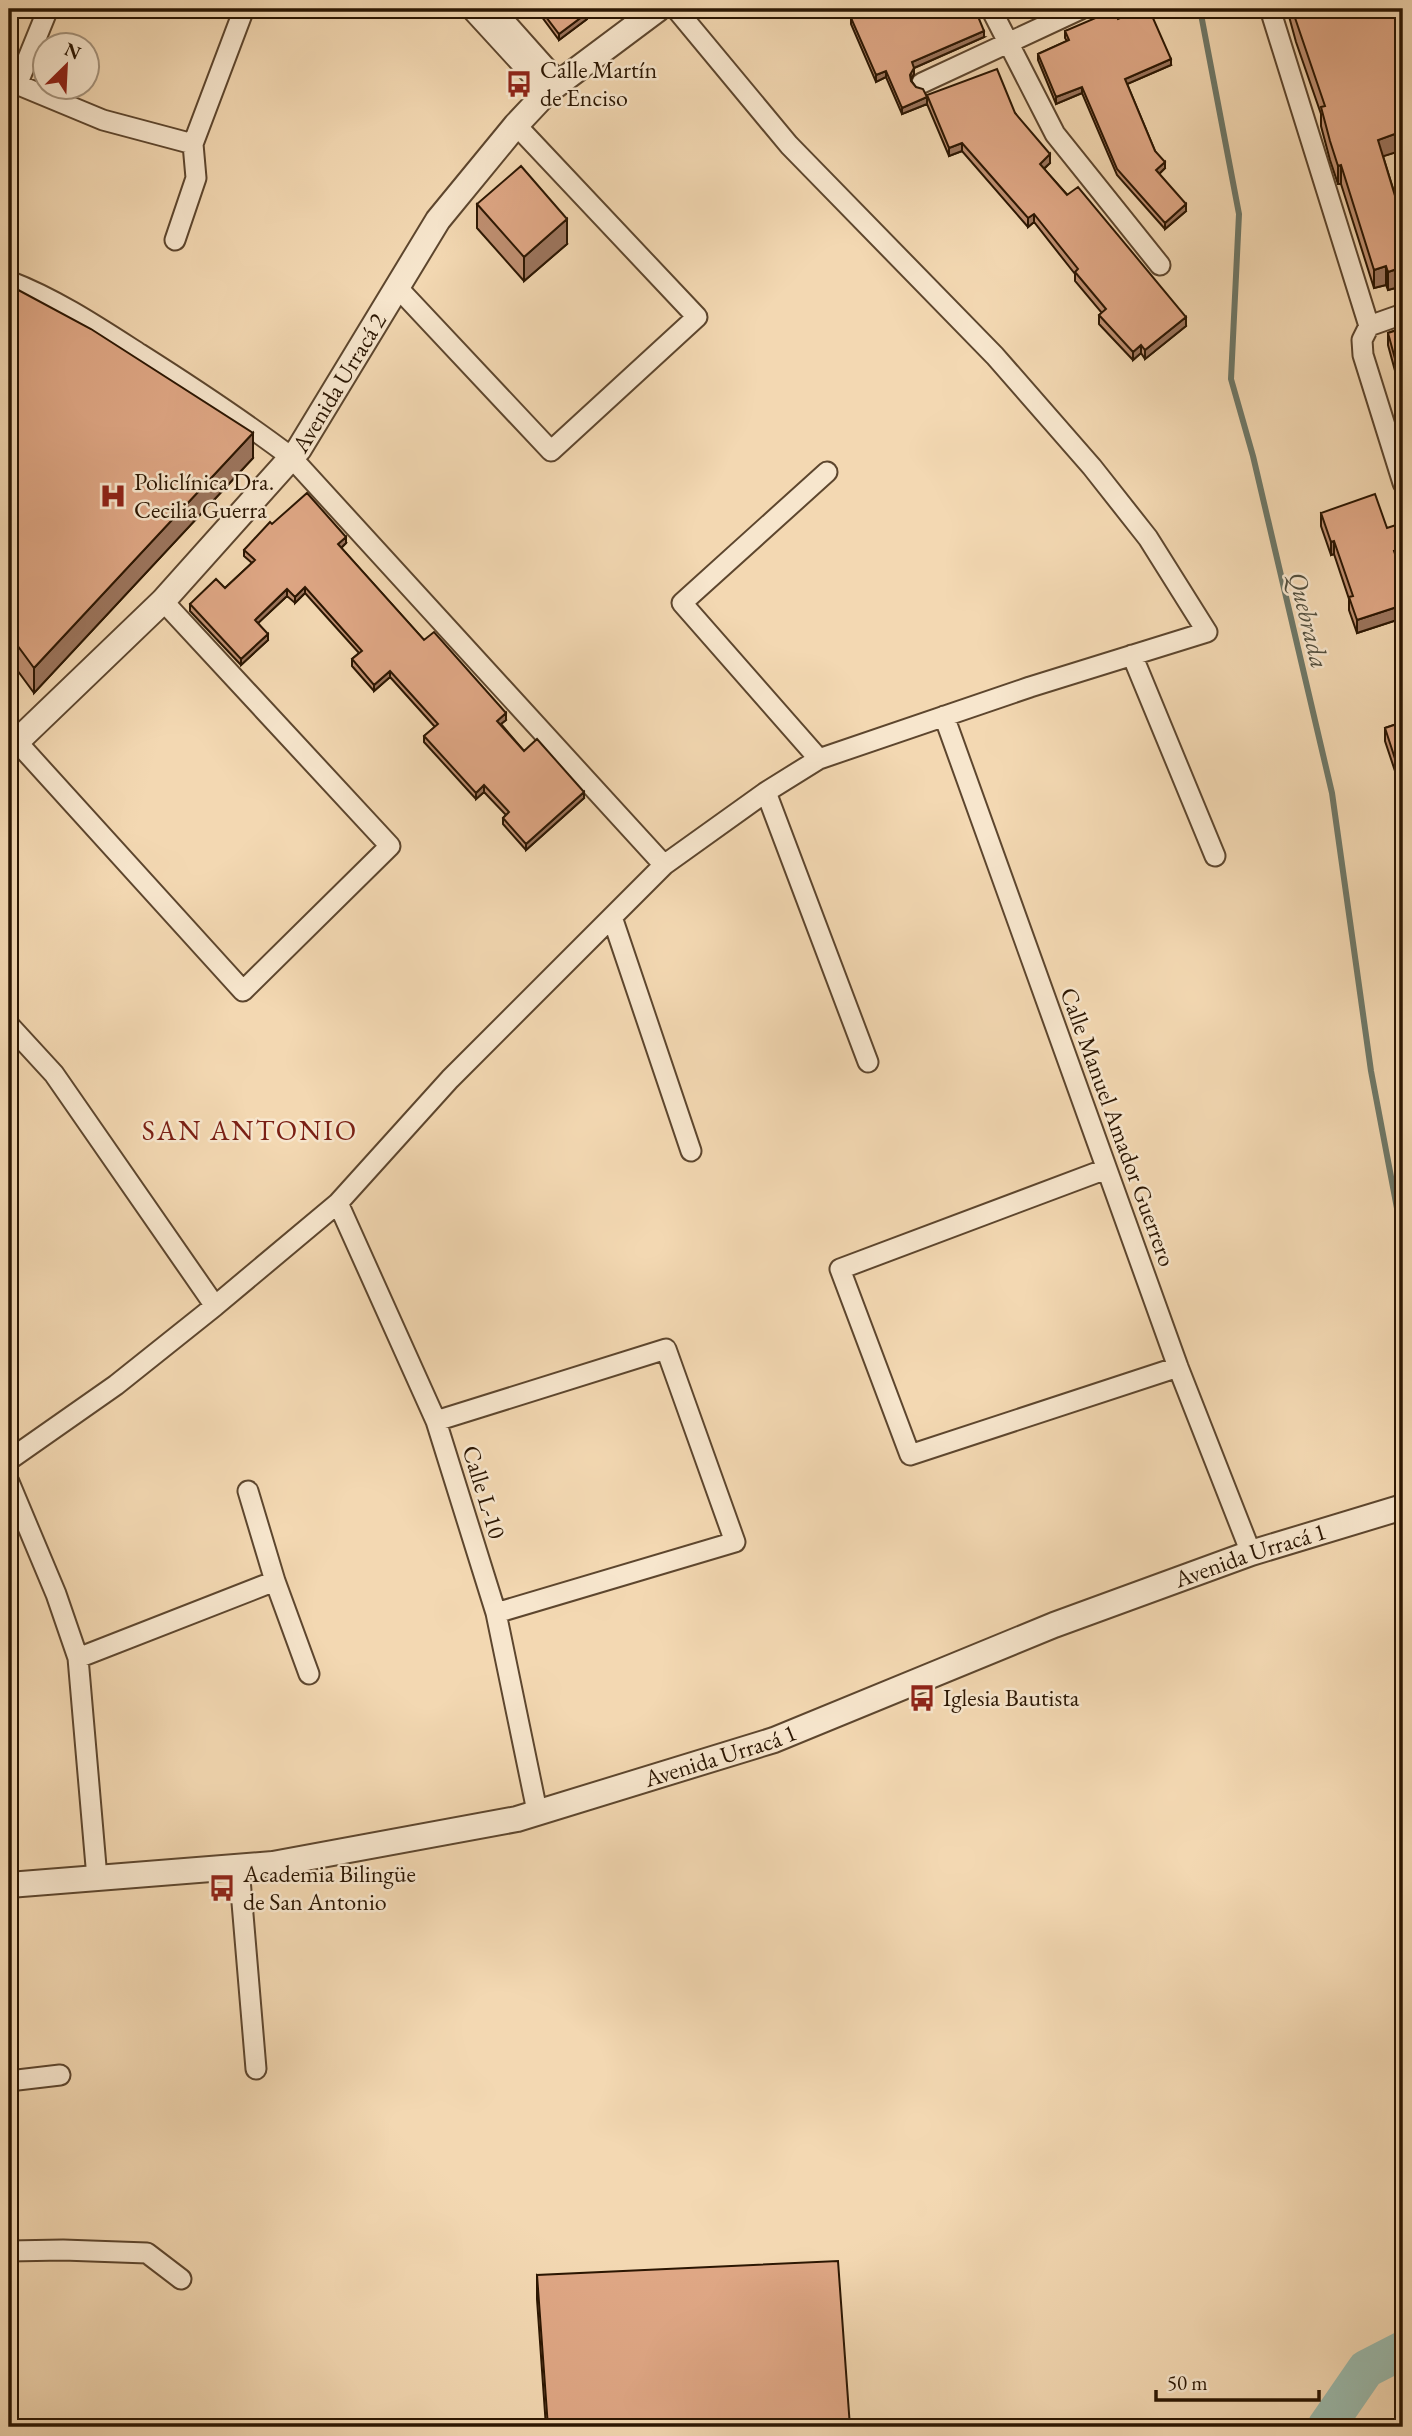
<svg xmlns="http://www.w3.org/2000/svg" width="1412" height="2436" font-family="'EB Garamond',serif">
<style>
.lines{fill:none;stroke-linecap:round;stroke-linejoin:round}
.stream{stroke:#6e7868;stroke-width:6}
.river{stroke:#9bbaac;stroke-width:38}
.minor-casing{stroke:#5d462e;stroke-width:23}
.tertiary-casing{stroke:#5d462e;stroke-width:28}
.minor{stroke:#f7e6cd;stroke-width:19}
.tertiary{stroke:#f7e6cd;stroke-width:24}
.wall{fill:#c09072;stroke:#2b1602;stroke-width:2}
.shaded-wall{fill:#9c755d;stroke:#2b1602;stroke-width:2}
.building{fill:#dfa785;stroke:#2b1602;stroke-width:2}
.labels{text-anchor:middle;stroke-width:5;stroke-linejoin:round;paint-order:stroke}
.poi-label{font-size:24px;fill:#2b1602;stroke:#f7e6cd;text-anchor:start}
.street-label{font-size:24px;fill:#2b1602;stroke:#f7e6cd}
.water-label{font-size:26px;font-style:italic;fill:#524f3e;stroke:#f7e6cd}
.quarter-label{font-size:28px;letter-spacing:2px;fill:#7a1f14;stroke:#f7e6cd}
</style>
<rect width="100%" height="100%" fill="#f3d8b2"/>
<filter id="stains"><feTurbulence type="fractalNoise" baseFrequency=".00286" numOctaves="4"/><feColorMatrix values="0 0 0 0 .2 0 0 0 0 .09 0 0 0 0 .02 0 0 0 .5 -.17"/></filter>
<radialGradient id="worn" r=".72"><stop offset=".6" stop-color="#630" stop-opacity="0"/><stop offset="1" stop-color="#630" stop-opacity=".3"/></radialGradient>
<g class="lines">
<path class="stream" d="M1200,9L1239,214L1231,379L1253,456L1332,793L1371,1071L1403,1240"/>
<path class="river" d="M1326,2427L1366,2369L1403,2350"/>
<defs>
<path id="minor" d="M471,9L547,92
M494,9L559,82
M991,9L1055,134L1160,265
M1270,9L1369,326
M9,81L103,120L193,144
M922,83L1081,9
M17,85L48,9
M175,240L196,178L193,144L244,9
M9,281C56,299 98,327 140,354C192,387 242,420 291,457L664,865
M397,287L551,451L697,317L516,125
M1369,326L1362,340L1363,355L1403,483
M1369,326L1403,314
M1132,655L1215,856
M944,716L1178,1367L1251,1553
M17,742L243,991L390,846L163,601
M819,759L682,603L827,472
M766,792L868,1062
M612,917L691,1151
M9,1025L54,1074L215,1306
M1106,1169L840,1269L910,1455L1178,1367
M338,1203L436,1421L496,1613L537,1811
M436,1421L666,1349L735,1542L496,1613
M9,1460L116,1385L215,1306L338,1203L450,1079L664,865L766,792L819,759L1030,687L1207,632L1148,538L1092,467L995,356L789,145L676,9
M9,1482L56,1594L78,1658L97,1878
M248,1491L275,1581L309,1674
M78,1658L275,1581
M239,1867L256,2069
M9,2081L60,2075
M9,2251L63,2250L147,2253L181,2279"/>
<g id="tertiary">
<path id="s1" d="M9,749L163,601L299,449L438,220L516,125L547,92L658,9"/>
<path id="s2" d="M9,1885L273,1864L517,1819L774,1740L1054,1625L1251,1553L1403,1507"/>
</g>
</defs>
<use href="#minor" class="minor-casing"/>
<use href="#tertiary" class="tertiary-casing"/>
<use href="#minor" class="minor"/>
<use href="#tertiary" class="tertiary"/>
</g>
<path class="wall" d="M536,9H584L587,19L559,40Z
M1287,9H1403V150L1383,156L1403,221V286L1388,290L1386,285L1374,288L1341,184H1338L1330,160L1321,126V114L1296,42Z
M851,18L984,37L914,68V74L911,80L927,104L902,114L886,77L876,82L851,24Z
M1118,19L1171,65L1127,84L1155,151L1165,168L1159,174L1186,211L1165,229L1117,175L1082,93L1056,104L1038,60V54L1067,41L1065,38V31Z
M927,95L1015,113L1050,163L1044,169L1186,326L1145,359L1141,353L1133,360L1099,324V315L1102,313L1075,281V274L1034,222L1028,227L962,151L949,156L927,104Z
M477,204L567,244L524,281L477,228Z
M9,285L253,458L34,693L9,659Z
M1403,328V400L1388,345V333Z
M1321,513L1387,528L1403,535V561L1398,563L1403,578V618L1357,633L1349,610V599L1334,554L1331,555L1321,526Z
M272,524L346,543L341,548L424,640L506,720L501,724L524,751L584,798L526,850L503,824V818L506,815L484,792L476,799L424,742V736L435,727L390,677L374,691L352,666V659L359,653L305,593L295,603L287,596L258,623L268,640L241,665L190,611V604L225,588L252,563L244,556V550Z
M1403,722L1401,789L1385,741V728Z
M537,2275L850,2427H546L537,2299Z"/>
<path class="shaded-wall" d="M587,13V19L559,40V34Z
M984,31V37L914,68V74L910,81L912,62Z
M1171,59V65L1125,85V79Z
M886,71V77L876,82V75Z
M1082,87V93L1056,104V97Z
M927,97V104L902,114V108Z
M1403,131V150L1378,158V140Z
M962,143V151L949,156V148Z
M1050,154V163L1040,172V164Z
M1165,162V168L1156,177V170Z
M1341,165V184H1338V166Z
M1186,204V211L1165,229V223Z
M1034,214V222L1028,227V218Z
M567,219V244L524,281V257Z
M1386,266V285L1374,288V270Z
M1403,267V286L1388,290V272Z
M1186,317V326L1145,359V350Z
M1141,345V353L1133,360V352Z
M253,433V458L34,693V668Z
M346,537V543L338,551V544Z
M1334,541V554L1331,555V542Z
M1403,548V561L1394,564V551Z
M305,587V593L295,603V597Z
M287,589V596L255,626V620Z
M1403,605V618L1357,633V620Z
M268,634V640L241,665V659Z
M390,671V677L374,691V685Z
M506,713V720L497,727V721Z
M1403,776V788L1401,789V777Z
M484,785V792L476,799V793Z
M584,792V798L526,850V844Z"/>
<path class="building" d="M540,9H584L587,13L559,34Z
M873,9H975L984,31L912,62L914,68L910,75L911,81L916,87L923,89L927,97L902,108L886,71L876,75L851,18Z
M1141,9H1149L1171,59L1125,79L1155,151L1165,162L1156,170L1186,204L1165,223L1117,169L1082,87L1056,97L1038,54L1069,40L1065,31L1114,10L1118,19Z
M1292,9H1403V131L1378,140L1403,222V267L1388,272L1386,266L1374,270L1341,165L1338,166L1330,141L1321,107L1325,106Z
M997,69L1015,113L1050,154L1040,164L1067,195L1078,187L1186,317L1145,350L1141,345L1133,352L1099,315L1106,309L1075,272L1078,269L1034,214L1028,218L962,143L949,148L927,95Z
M521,166L567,219L524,257L477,204Z
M9,285L91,329L253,433L34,668L9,634Z
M1403,328V388L1388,333Z
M307,493L346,537L338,544L424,640L434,632L506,713L497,721L524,751L537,739L584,792L526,844L503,818L509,812L484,785L476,793L424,736L438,724L390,671L374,685L352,659L362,651L305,587L295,597L287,589L255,620L268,634L241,659L190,604L216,579L225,588L255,560L244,550L270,522L272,524Z
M1375,494L1387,528L1399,524L1403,535V548L1394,551L1403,578V605L1357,620L1349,597L1353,596L1334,541L1331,542L1321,513Z
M1403,722V776L1401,777L1385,728Z
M838,2261L850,2427H548L537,2275Z"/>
<defs>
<symbol id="bus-bare" viewBox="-9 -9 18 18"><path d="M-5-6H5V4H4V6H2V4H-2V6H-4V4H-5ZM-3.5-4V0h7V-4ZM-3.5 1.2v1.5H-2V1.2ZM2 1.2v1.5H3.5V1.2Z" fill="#8f2418" stroke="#f7e6cd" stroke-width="2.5" paint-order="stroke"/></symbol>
<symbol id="hospital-bare" viewBox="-9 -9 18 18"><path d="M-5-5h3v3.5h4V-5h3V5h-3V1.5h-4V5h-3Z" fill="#8f2418" stroke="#f7e6cd" stroke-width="2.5" paint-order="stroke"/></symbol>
</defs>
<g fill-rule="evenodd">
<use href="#bus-bare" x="500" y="65" width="38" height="38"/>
<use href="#hospital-bare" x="94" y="477" width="38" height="38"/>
<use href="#bus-bare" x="903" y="1679" width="38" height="38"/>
<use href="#bus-bare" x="203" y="1869" width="38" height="38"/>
</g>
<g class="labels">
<g class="poi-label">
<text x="540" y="78">Calle Martín<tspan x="540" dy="28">de Enciso</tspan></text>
<text x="134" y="490">Policlínica Dra.<tspan x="134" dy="28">Cecilia Guerra</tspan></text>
<text x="943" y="1706">Iglesia Bautista</text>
<text x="243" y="1882">Academia Bilingüe<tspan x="243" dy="28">de San Antonio</tspan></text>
</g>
<g class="street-label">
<text dy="8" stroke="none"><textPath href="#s1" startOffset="495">Avenida Urracá 2</textPath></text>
<text transform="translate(1118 1127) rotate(70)" y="8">Calle Manuel Amador Guerrero</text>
<text transform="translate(484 1492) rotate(73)" y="8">Calle L-10</text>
<text dy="8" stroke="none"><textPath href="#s2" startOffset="1293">Avenida Urracá 1</textPath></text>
<text dy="8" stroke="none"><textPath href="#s2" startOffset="726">Avenida Urracá 1</textPath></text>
</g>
<g class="water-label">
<text transform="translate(1309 620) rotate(76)" y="9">Quebrada</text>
</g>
<g class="quarter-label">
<text x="250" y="1140">SAN ANTONIO</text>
</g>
</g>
<rect width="1412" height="2436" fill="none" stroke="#f3d8b2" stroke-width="35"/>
<rect x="10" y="10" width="1391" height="2415" fill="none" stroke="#2b1602" stroke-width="3.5"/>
<rect x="18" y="18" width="1377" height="2401" fill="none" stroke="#2b1602" stroke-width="2"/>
<g transform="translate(66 66) rotate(24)"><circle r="33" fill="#f7e6cd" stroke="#a5937c" stroke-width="2"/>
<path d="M0-5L12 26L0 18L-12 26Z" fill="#8f2418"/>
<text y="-10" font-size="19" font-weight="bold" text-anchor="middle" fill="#2b1602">N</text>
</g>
<path d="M1156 2390v10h163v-10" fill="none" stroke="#2b1602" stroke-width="3.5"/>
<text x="1167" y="2390" font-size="21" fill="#2b1602" stroke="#f7e6cd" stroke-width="5" paint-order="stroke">50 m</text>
<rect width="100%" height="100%" filter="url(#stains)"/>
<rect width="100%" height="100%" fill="url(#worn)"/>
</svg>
